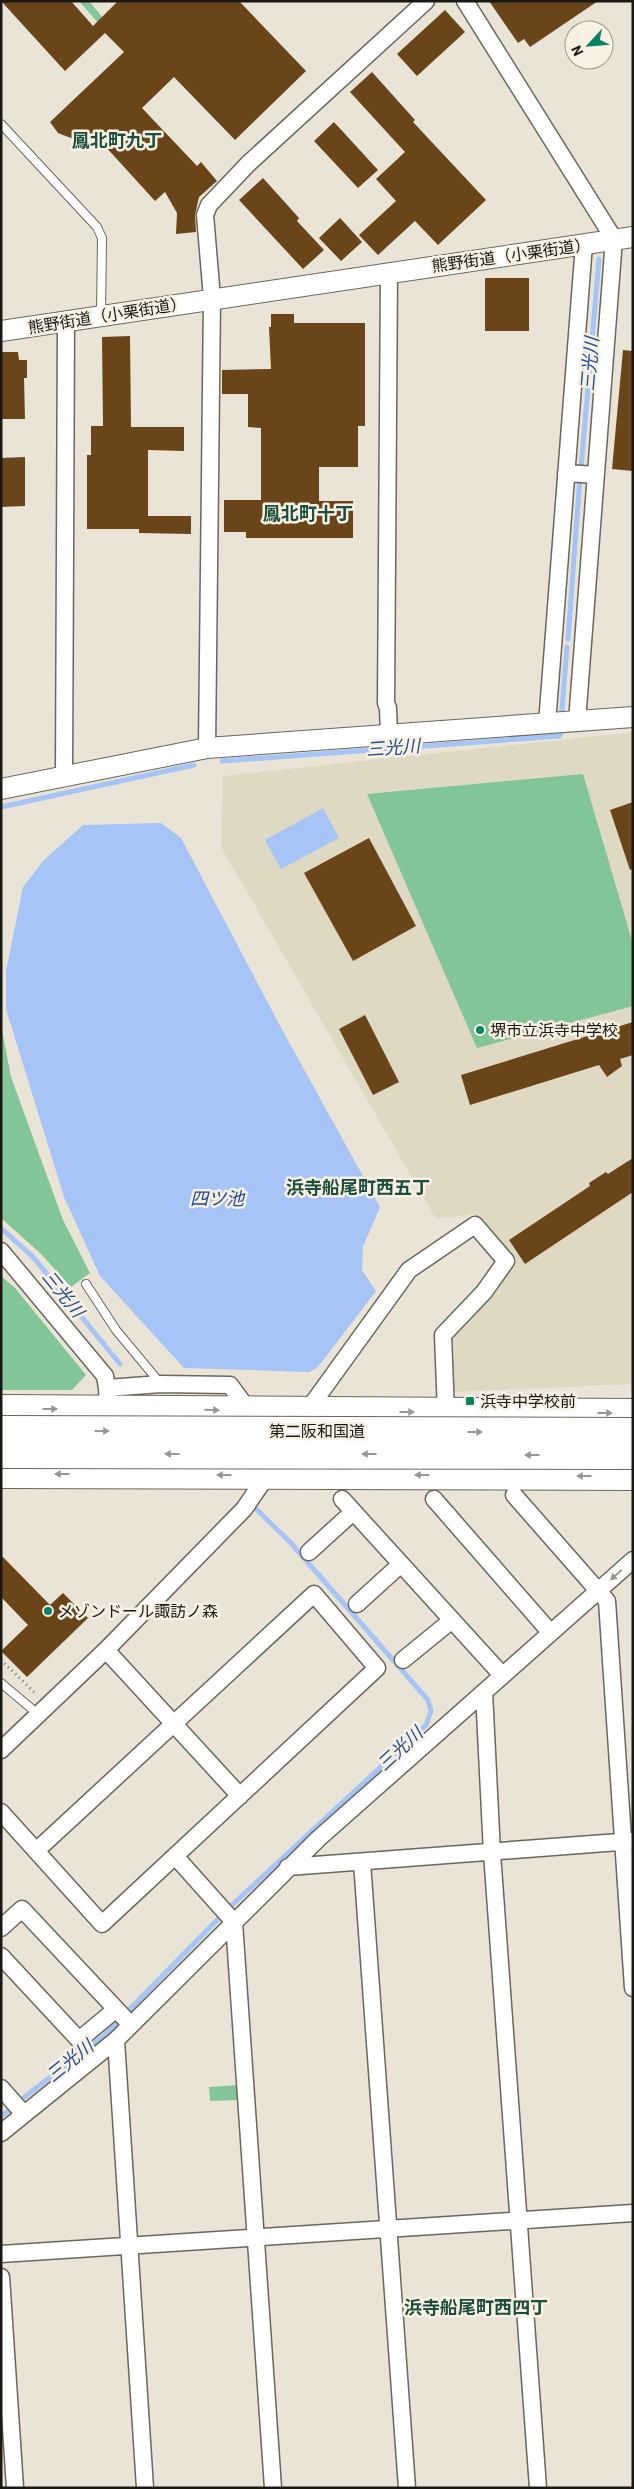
<svg xmlns="http://www.w3.org/2000/svg" width="634" height="2489" font-family="Barlow,'Noto Sans JP',sans-serif">
<style>
.built{fill:#dfd8c3}
.green{fill:#82c598}
.water{fill:#a6c4f5}
.lines{fill:none;stroke-linecap:round;stroke-linejoin:round}
.stream{stroke:#a6c4f5;stroke-width:5}
.building{fill:#6a4519}
.service-casing{stroke:#6b675b;stroke-width:10}
.minor-casing{stroke:#6b675b;stroke-width:19}
.tertiary-casing{stroke:#6b675b;stroke-width:22}
.trunk-casing{stroke:#6b675b;stroke-width:30}
.path{stroke:#78756c;stroke-width:3;stroke-dasharray:1 4;stroke-linecap:butt}
.service{stroke:#fff;stroke-width:8}
.minor{stroke:#fff;stroke-width:16}
.tertiary{stroke:#fff;stroke-width:20}
.trunk{stroke:#fff;stroke-width:28}
.trunk-bridge-casing{stroke:#6b675b;stroke-width:30;stroke-linecap:butt}
.trunk-bridge{stroke:#fff;stroke-width:28}
.oneway{fill:#989795}
.poi-dot{fill:#088364;stroke:#f6f1e3;stroke-width:2}
.labels{text-anchor:middle;stroke-width:5;stroke-linejoin:round;paint-order:stroke}
.street-label{font-size:16px;fill:#191813;stroke:#f6f1e3}
.poi-label{font-size:16px;fill:#191813;stroke:#f6f1e3;text-anchor:start}
.neighbourhood-label{font-size:18px;font-weight:bold;fill:#1d4d3d;stroke:#f6f1e3}
.water-label{font-size:18px;font-style:italic;fill:#214b92;stroke:#f6f1e3}
</style>
<rect width="100%" height="100%" fill="#e9e4d6"/>
<path class="built" d="M633,732V1384L453,1392V1334L515,1261L475,1214L436,1219L221,847L223,776Z"/>
<path class="green" d="M79,1H89L103,18L112,39Z
M583,774L633,944V1006L477,1048L367,794Z
M1,1025L11,1077L63,1220L90,1273L71,1287L40,1253L1,1218Z
M1,1276L15,1288L86,1375L72,1390H1Z
M239,2085L240,2100L210,2101L209,2087Z"/>
<path class="water" d="M323,808L339,838L281,869L265,840Z
M161,823L181,838L279,1024L380,1207L363,1247L362,1270L376,1291L318,1367L309,1372L184,1368L100,1276L64,1197L6,1009V971L23,887L43,861L83,825Z"/>
<g class="lines">
<path class="stream" d="M581,469L599,259
M568,639L580,477
M562,710L567,647
M222,761L560,736L561,732
M1,807L194,765
M1,1228L33,1257L120,1364
M231,1906L426,1725L431,1711L428,1700L290,1542L255,1508
M127,2012L222,1915
M22,2099L105,2035L118,2022
M1,2116L12,2108"/>
</g>
<path class="building" d="M1,1H71L93,26L118,1H239L306,71L235,140L174,77L142,108L197,166L201,162L217,181L199,197L195,215L196,232L176,234L177,213L165,192L155,201L95,135L84,143L58,133L50,122L124,52L105,33L65,71Z
M489,1H598L530,47L524,39L518,43Z
M445,10L465,32L417,76L397,54Z
M372,72L415,120L413,122L486,200L438,245L415,221L378,255L359,235L396,201L376,179L405,152L350,92Z
M334,122L378,170L358,188L314,141Z
M263,178L299,218L297,221L324,250L303,269L239,200Z
M340,218L362,242L341,261L319,238Z
M485,278H529V331H485Z
M271,314H294V323H365V426H358V467H319V501H353V538H246V532H224V500H261V428L248,427V394H222V370L271,369L269,327H271Z
M130,336L131,427H184V451L148,450V516H191V534L139,533V529H87V455H91V426H103L102,337Z
M623,350L633,351V471L612,469Z
M1,352H18L19,360H27V378H24L25,419H1Z
M25,457V506L1,507V458Z
M633,802V869L630,870L610,810Z
M369,838L416,926L353,961L304,873Z
M365,1015L399,1082L373,1095L339,1029Z
M633,1022V1055L620,1059L622,1066L607,1077L599,1065L470,1105L461,1075Z
M633,1158V1192L525,1264L509,1240L590,1186L589,1183L606,1172L608,1174Z
M1,1555L50,1605L63,1593L88,1618L27,1677L1,1651L28,1625L1,1597Z"/>
<g class="lines">
<defs>
<path id="service" d="M1,124L97,227L102,238L101,316
M86,1284L116,1330L160,1383
M1,1683L38,1714"/>
<path id="minor" d="M465,1L614,239L577,721
M389,272L386,703L388,708L389,735
M566,473L596,475
M547,724L584,244
M207,748L212,298L205,215L209,205L248,164L426,1
M64,777L66,323
M1,1251L105,1376L107,1388
M108,1409L107,1388L161,1384L230,1385L249,1411
M305,1414L409,1270L475,1225L506,1261L484,1292L443,1335L446,1413
M514,1495L607,1601L633,1988
M342,1499L502,1675
M434,1499L550,1632
M309,1552L353,1512
M357,1604L401,1564
M106,1650L240,1796
M403,1660L452,1620
M484,1692L492,1853L538,2488
M1,1750L106,1650L244,1509L270,1471
M1,1812L102,1924L377,1668L314,1594L36,1851
M175,1856L234,1922L273,2488
M362,1862L407,2488
M288,1867L632,1841
M1,1928L22,1909L131,2025
M1,1956L79,2040L115,2010
M116,2040L145,2488
M1,2088L24,2114
M1,2133L116,2040L318,1839L633,1560
M1,2254L633,2213
M1,2277L15,2488"/>
<path id="tertiary" d="M1,331L633,237
M1,789L207,748L633,717"/>
<path id="trunk" d="M1,1409L633,1413
M1,1474L633,1476"/>
</defs>
<use href="#service" class="service-casing"/>
<use href="#minor" class="minor-casing"/>
<use href="#tertiary" class="tertiary-casing"/>
<use href="#trunk" class="trunk-casing"/>
<path class="path" d="M1,1660L35,1693"/>
<use href="#service" class="service"/>
<use href="#minor" class="minor"/>
<use href="#tertiary" class="tertiary"/>
<use href="#trunk" class="trunk"/>
<defs>
<path id="trunk-bridge" d="M1,1430L633,1432
M1,1454L633,1455"/>
</defs>
<use href="#trunk-bridge" class="trunk-bridge-casing"/>
<use href="#trunk-bridge" class="trunk-bridge"/>
</g>
<defs><path id="oneway-solid" d="M-6-.8H1V-3.2L6.5 0L1 3.2V.8H-6Z" transform="scale(1.25)"/></defs>
<g class="oneway">
<use href="#oneway-solid" transform="translate(50 1409)"/>
<use href="#oneway-solid" transform="translate(212 1410) rotate(1)"/>
<use href="#oneway-solid" transform="translate(407 1412)"/>
<use href="#oneway-solid" transform="translate(605 1413)"/>
<use href="#oneway-solid" transform="translate(102 1431)"/>
<use href="#oneway-solid" transform="translate(475 1432)"/>
<use href="#oneway-solid" transform="translate(172 1454) rotate(-180)"/>
<use href="#oneway-solid" transform="translate(369 1454) rotate(-180)"/>
<use href="#oneway-solid" transform="translate(532 1455) rotate(-180)"/>
<use href="#oneway-solid" transform="translate(62 1474) rotate(-180)"/>
<use href="#oneway-solid" transform="translate(224 1475) rotate(-180)"/>
<use href="#oneway-solid" transform="translate(422 1475) rotate(-180)"/>
<use href="#oneway-solid" transform="translate(584 1476) rotate(-180)"/>
<use href="#oneway-solid" transform="translate(616 1575) rotate(138)"/>
</g>
<g class="poi-dot">
<circle cx="480" cy="1030" r="5"/>
<rect x="465" y="1396" width="10" height="10" rx="2.5"/>
<circle cx="48" cy="1611" r="5"/>
</g>
<g class="labels">
<g class="street-label">
<text transform="translate(511 255) rotate(-8)" y="6">熊野街道（小栗街道）</text>
<text transform="translate(107 315) rotate(-9)" y="6">熊野街道（小栗街道）</text>
<text x="317" y="1437">第二阪和国道</text>
</g>
<g class="poi-label">
<text x="490" y="1036">堺市立浜寺中学校</text>
<text x="480" y="1407">浜寺中学校前</text>
<text x="58" y="1617">メゾンドール諏訪ノ森</text>
</g>
<g class="neighbourhood-label">
<text x="117" y="147">鳳北町九丁</text>
<text x="308" y="520">鳳北町十丁</text>
<text x="358" y="1194">浜寺船尾町西五丁</text>
<text x="476" y="2314">浜寺船尾町西四丁</text>
</g>
<g class="water-label">
<text transform="translate(590 364) rotate(-85)" y="6">三光川</text>
<text transform="translate(393 748) rotate(-4)" y="6">三光川</text>
<text x="217" y="1205">四ツ池</text>
<text transform="translate(63 1294) rotate(51)" y="6">三光川</text>
<text transform="translate(400 1749) rotate(-43)" y="6">三光川</text>
<text transform="translate(70 2061) rotate(-39)" y="6">三光川</text>
</g>
</g>
<rect width="634" height="2489" fill="none" stroke="#191813" stroke-width="5"/>
<g transform="translate(589 45) rotate(244)"><circle r="24" fill="#f6f1e3" stroke="#9e9a90"/>
<path d="M0-4L9 19L0 12L-9 19Z" fill="#088364"/>
<text y="-8" font-size="14" font-weight="bold" text-anchor="middle" fill="#191813">N</text>
</g>
</svg>
